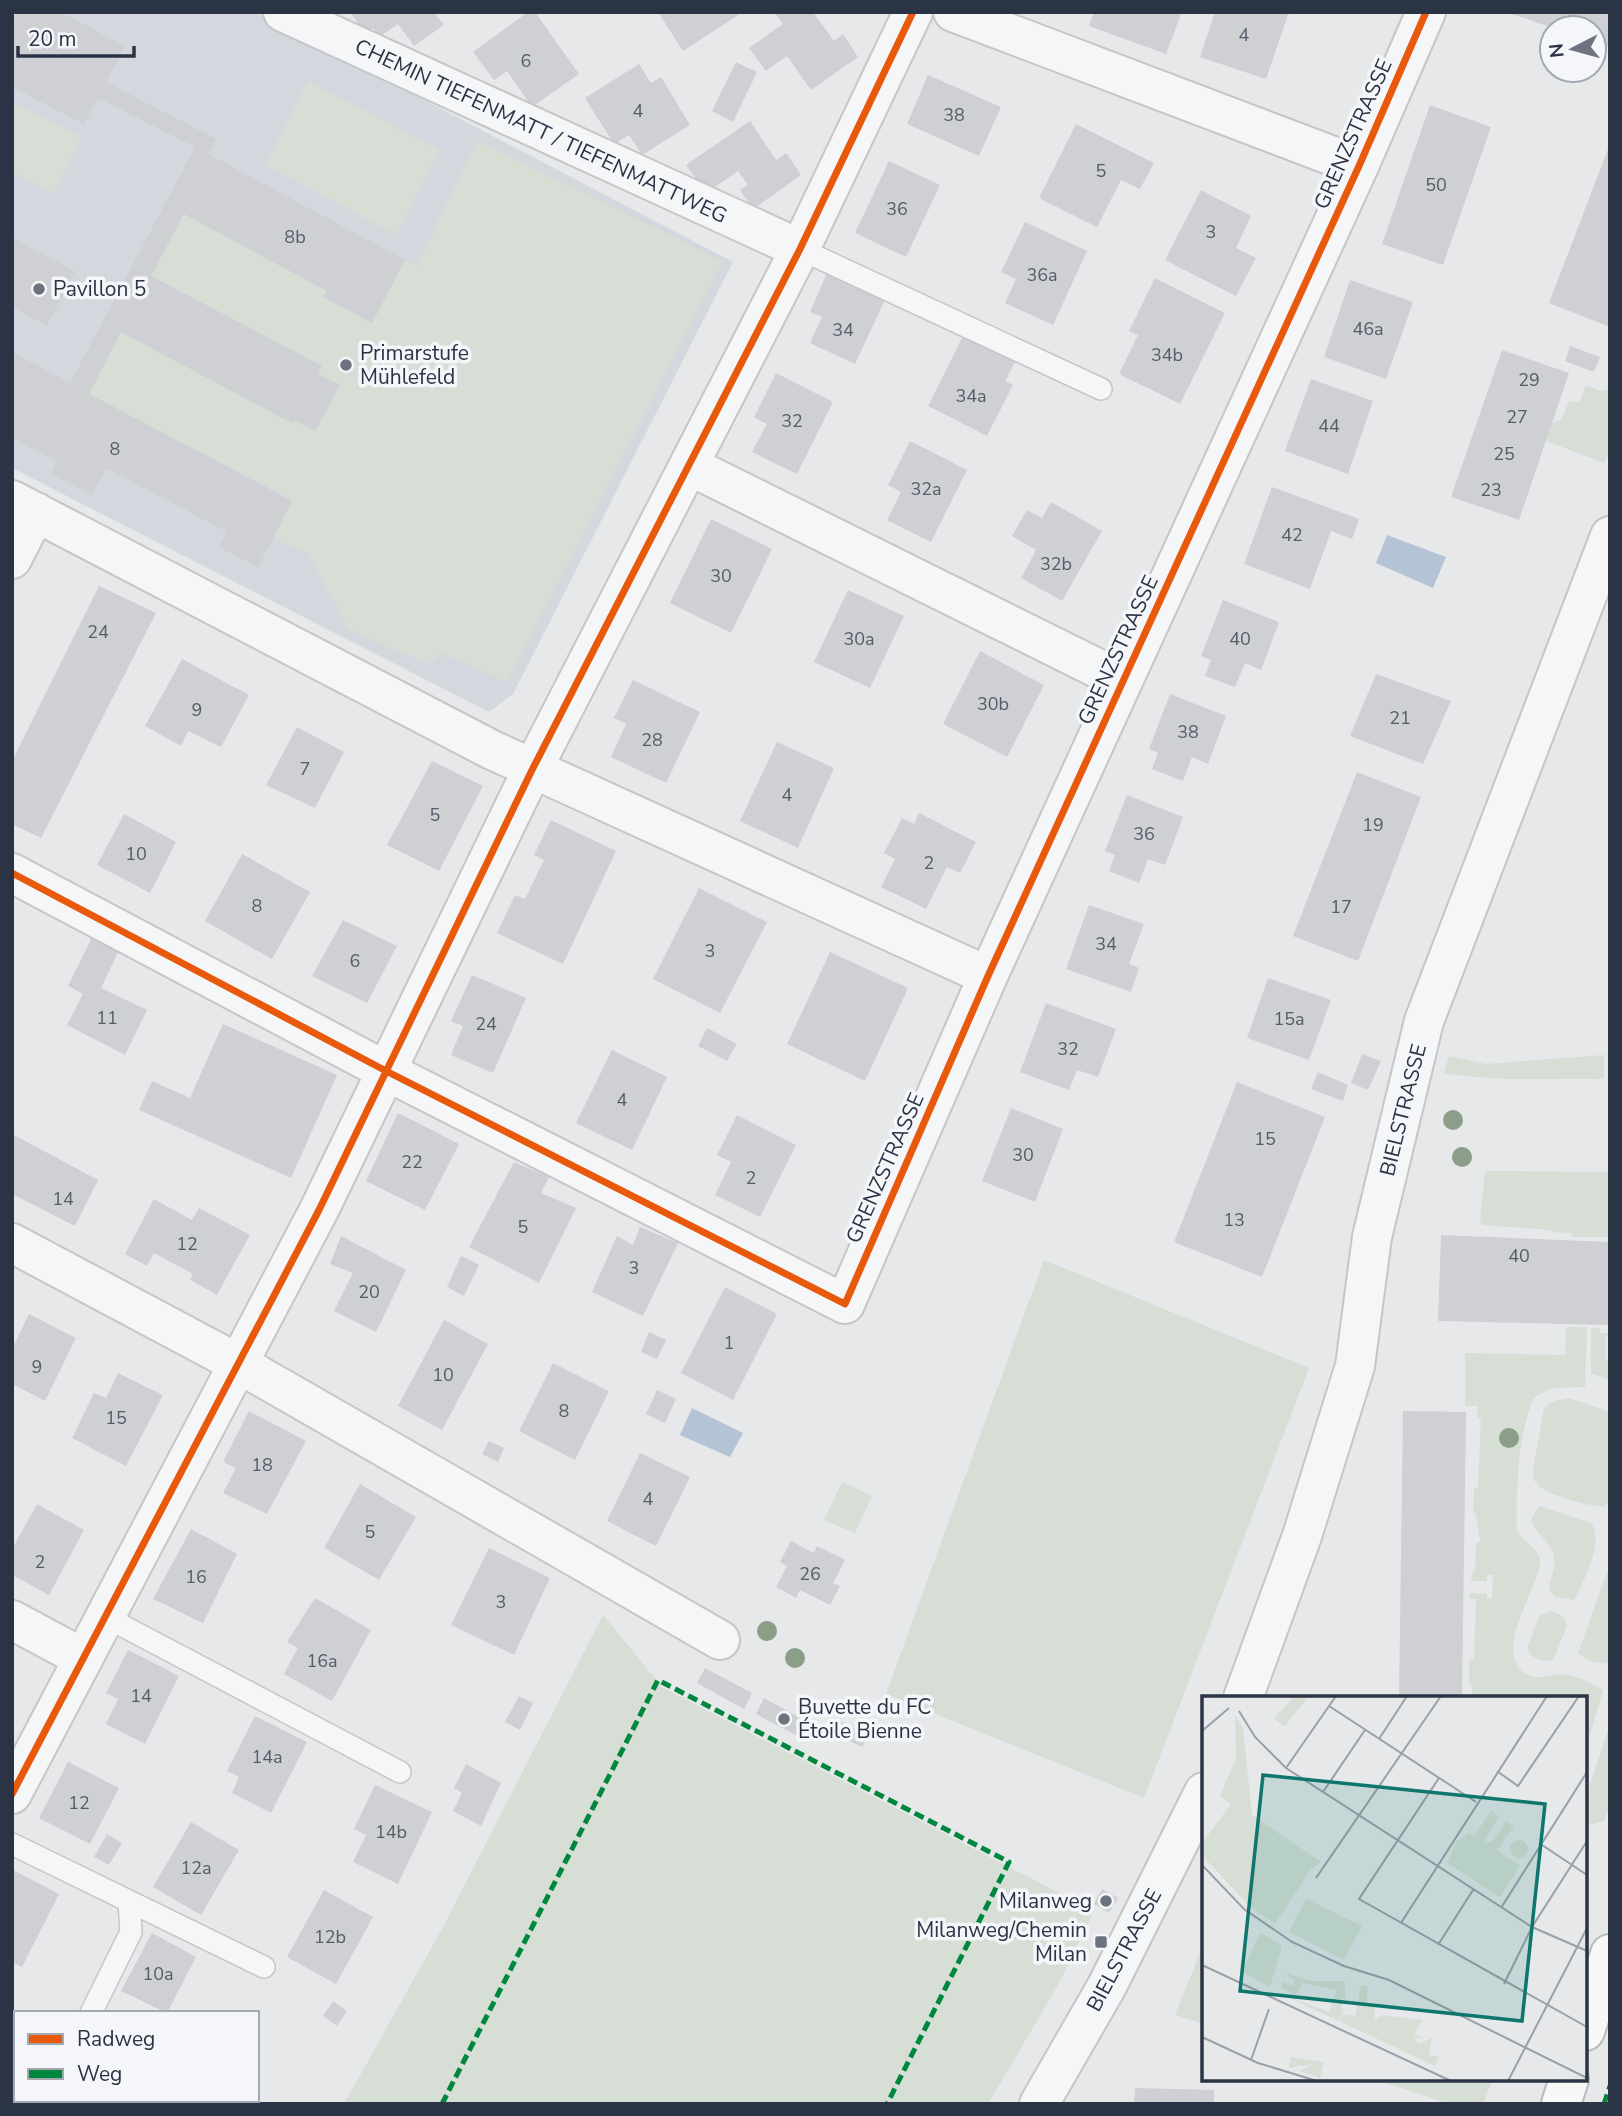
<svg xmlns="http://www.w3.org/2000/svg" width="1622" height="2116" font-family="'Nunito Sans',sans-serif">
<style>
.built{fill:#d4d7dd}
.green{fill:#d6ded6}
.water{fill:#b4c4d5}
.building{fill:#ced0d3}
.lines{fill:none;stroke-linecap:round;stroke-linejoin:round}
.service-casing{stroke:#c4c6c8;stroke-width:24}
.minor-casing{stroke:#c4c6c8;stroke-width:42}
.trunk-casing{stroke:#b8bbbf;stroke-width:42}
.service{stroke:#f5f6f7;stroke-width:21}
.minor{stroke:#f5f6f7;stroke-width:38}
.trunk{stroke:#f8f8f8;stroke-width:38}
.quiet{stroke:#00873e;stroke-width:5;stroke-dasharray:10 5;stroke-linecap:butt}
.cycleway-casing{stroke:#f4f6f9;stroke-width:11}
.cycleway{stroke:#e8590c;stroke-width:7}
.tree{fill:#8a9e88}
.poi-dot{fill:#6c737f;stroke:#f4f6f9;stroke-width:2.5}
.labels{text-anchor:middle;stroke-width:7;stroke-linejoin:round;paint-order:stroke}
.number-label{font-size:18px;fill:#545c69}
.street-label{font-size:21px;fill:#2b3445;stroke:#f4f6f9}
.poi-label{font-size:21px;fill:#2b3445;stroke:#f4f6f9;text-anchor:start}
.inset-road{fill:none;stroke:#9ba0a8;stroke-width:2}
.view{fill:#0f766e;fill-opacity:0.15;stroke:#0f766e;stroke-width:3.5}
.inset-edge{fill:none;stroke:#2b3445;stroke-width:3.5}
</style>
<rect width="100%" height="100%" fill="#e6e8ea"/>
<path class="built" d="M12,12H256L733,262L513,694L489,712L12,468Z"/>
<path class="green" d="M308,81L440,150L396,235L265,165Z
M12,102L82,137L54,194L12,173Z
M477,140L723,261L507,682L442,653L428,664L349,630L307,553L273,540L292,500L89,394L121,332L291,423L295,420L315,431L340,385L318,374L322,366L151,276L184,214L327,291L323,297L372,323L405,260L417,265Z
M1586,385L1600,391L1610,389V448L1604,463L1546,441L1552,423L1562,419L1569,401L1580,402Z
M1604,1055V1079C1551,1078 1496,1082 1444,1073L1449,1056L1486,1064Z
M1485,1171L1610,1172V1237H1573L1572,1233L1552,1232L1551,1230L1482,1225L1480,1221Z
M1044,1260L1309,1368L1144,1798L886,1694Z
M1566,1327H1587L1585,1387L1553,1388L1533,1398C1518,1439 1516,1485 1517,1528C1520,1542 1541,1548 1540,1562C1538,1590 1491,1653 1526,1674C1537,1680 1546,1676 1557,1674C1571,1673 1592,1683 1603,1690L1585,1752V1698H1472V1685L1469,1684V1660L1474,1659L1476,1599H1470V1593L1487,1594V1599H1492L1493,1575H1487V1581H1471L1472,1572L1475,1571L1476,1543L1480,1542L1476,1513H1473L1474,1489L1478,1488L1481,1419L1477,1418L1478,1406H1465V1353L1565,1355Z
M1591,1328H1599L1600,1333H1608L1605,1340L1606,1360H1610V1380L1591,1373Z
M1569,1398L1610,1412V1498L1605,1506C1593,1508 1547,1495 1539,1486C1534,1482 1533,1477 1533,1470L1544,1408L1554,1401Z
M842,1482L872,1496L855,1533L824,1520Z
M1539,1506L1591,1523C1605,1542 1584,1580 1574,1600L1556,1597L1549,1590C1550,1578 1556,1569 1554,1557C1552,1541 1535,1535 1531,1520Z
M1610,1564V1661L1606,1664L1590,1661L1578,1653Z
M1551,1611L1563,1616L1567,1625L1554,1659C1545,1664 1531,1658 1527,1649L1539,1616Z
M603,1615L662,1687L1094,1911L1058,1985L988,2104H344L443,1927Z
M1610,1723V1806L1604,1821L1593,1824L1585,1821V1801Z
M1204,1943V2024L1175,2015Z
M1374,2079H1493L1483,2104H1450Z"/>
<path class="water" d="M1387,535L1446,557L1433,588L1376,563Z
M692,1408L743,1433L730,1457L680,1435Z"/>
<path class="building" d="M18,12H61L125,46L106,82L216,139L208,154L405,260L372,323L323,297L327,291L184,214L151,276L322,366L318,374L340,385L315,431L295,420L292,423L121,332L89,394L292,501L258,567L219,547L227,532L106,468L92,495L50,474L57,461L12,438V352L70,383L195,147L98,98L84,124L12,87V24Z
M350,12H434L444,25L414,46L398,24L379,37L373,28L365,33Z
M528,12H535L579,74L532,107L507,71L494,80L473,52Z
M658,12H743L683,51Z
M774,12H813L834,41L843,34L858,57L811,90L787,56L766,71L749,48L783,24Z
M1094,12H1175L1181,14L1166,54L1089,26Z
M1215,12H1289L1266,79L1200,57Z
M1610,12V48L1594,42V28H1553L1509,13Z
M736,62L757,72L733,122L712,111Z
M639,64L651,83L661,77L690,125L642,155L629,135L614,144L585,98Z
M928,75L1001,107L979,156L907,124Z
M1430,105L1491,127L1443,265L1382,244Z
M750,121L776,160L786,153L801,175L753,209L740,190L748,185L738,171L706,193L686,165Z
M1076,124L1154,163L1140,189L1121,180L1097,227L1039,198Z
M1610,144V327L1549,303Z
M889,161L940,185L906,257L855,233Z
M1201,190L1251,216L1236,248L1256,258L1236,296L1165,260Z
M1025,222L1087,251L1053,325L1005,303L1016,279L1001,272Z
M12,238L75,271L47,326L12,307Z
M827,273L885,300L855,364L810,343L822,317L810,312Z
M1155,278L1225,313L1180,404L1119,374L1138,335L1129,331Z
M1350,280L1413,302L1386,379L1324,357Z
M963,336L1015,362L1005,381L1013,385L987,436L928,406Z
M1570,346L1600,357L1594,372L1565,361Z
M1502,350L1569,373L1519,520L1451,497Z
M776,373L833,402L797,474L752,452L767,424L754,417Z
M1311,379L1373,401L1348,474L1285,451Z
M910,441L967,470L931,542L887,520L901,492L888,485Z
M1272,487L1359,519L1352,539L1331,531L1310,589L1244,564Z
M1051,502L1102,531L1062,601L1021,578L1036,550L1012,536L1027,510L1042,518Z
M711,519L772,549L731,633L670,603Z
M99,586L156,613L41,838L12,824V761Z
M848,590L904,616L870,688L814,662Z
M1223,600L1279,622L1261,670L1245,663L1235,687L1205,676L1211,660L1201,656Z
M980,651L1044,685L1007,757L943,724Z
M182,659L249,695L221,747L188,731L181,746L145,726Z
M1376,674L1451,701L1423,764L1350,736Z
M633,680L700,712L666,783L611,757L626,724L614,718Z
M1170,694L1226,716L1208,764L1192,757L1183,781L1152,769L1158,753L1149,749Z
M297,727L344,752L315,808L266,785Z
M777,742L834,768L798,848L740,821Z
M432,761L483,786L439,871L387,845Z
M1357,772L1421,797L1358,961L1293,936Z
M1127,795L1183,817L1165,865L1148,859L1139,883L1109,871L1115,855L1105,851Z
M919,813L976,842L960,873L947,867L926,909L881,887L895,859L884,853L902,818L914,824Z
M124,814L176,842L150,893L97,865Z
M551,820L616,851L563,964L497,933L515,895L525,899L544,860L534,855Z
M242,854L310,892L272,959L205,921Z
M699,888L767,922L720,1013L653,979Z
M1089,905L1144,924L1129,964L1139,968L1131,992L1066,969Z
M343,920L397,946L367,1003L312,976Z
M93,935L120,948L101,988L147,1010L125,1055L67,1025L83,994L68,986Z
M830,952L908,988L865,1081L787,1044Z
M472,975L526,998L493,1073L451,1055L463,1026L451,1021Z
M1268,978L1331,1000L1309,1060L1247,1038Z
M1046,1003L1116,1029L1098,1077L1077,1070L1069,1090L1020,1072Z
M223,1024L337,1075L291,1178L139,1110L152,1081L190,1098Z
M707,1028L737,1044L727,1061L698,1046Z
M612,1050L667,1077L632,1150L576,1123Z
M1362,1054L1381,1061L1368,1090L1351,1083Z
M1318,1072L1348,1085L1343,1101L1311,1089Z
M1237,1082L1325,1117L1262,1277L1174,1242Z
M1011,1108L1063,1129L1035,1202L982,1181Z
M398,1113L459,1144L425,1210L366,1181Z
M737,1115L796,1145L760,1217L715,1195L731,1162L717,1155Z
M12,1134L98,1180L75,1226L12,1194Z
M514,1162L549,1177L541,1193L576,1208L539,1283L469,1247Z
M154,1199L192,1220L199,1208L250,1235L217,1295L190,1280L193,1274L154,1253L147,1266L125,1254Z
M640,1227L678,1243L643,1316L592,1292L617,1236L633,1245Z
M1441,1235L1610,1242V1325L1438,1321Z
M341,1236L406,1270L376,1332L334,1311L353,1273L330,1264Z
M461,1256L479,1265L464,1296L447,1287Z
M725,1287L777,1314L733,1400L681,1373Z
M29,1314L76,1338L45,1401L12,1384V1349Z
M444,1320L488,1344L442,1430L398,1406Z
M649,1332L666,1340L657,1359L641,1352Z
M553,1363L609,1391L575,1460L519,1431Z
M118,1373L163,1395L126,1466L72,1438L94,1393L106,1398Z
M657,1390L676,1399L665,1423L646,1414Z
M249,1411L306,1441L267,1514L223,1493L236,1468L223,1462Z
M1403,1411L1466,1412L1462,1698H1399Z
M489,1441L504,1448L498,1462L482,1454Z
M640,1453L690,1477L656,1546L607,1521Z
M360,1484L416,1517L379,1580L324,1548Z
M37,1504L84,1530L49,1595L12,1575V1549Z
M191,1529L237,1554L203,1623L153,1599Z
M791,1541L814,1553L817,1546L845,1560L833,1583L840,1586L830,1605L800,1590L796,1598L776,1587L787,1566L780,1562Z
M489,1548L550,1578L514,1655L451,1625Z
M315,1598L371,1630L332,1701L284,1674L298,1648L287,1642Z
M128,1650L179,1676L145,1744L106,1724L118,1699L106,1693Z
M705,1668L752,1693L744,1709L697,1683Z
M519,1696L533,1703L520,1730L505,1722Z
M764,1698L811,1724L803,1739L756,1714Z
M255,1716L307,1742L271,1813L232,1793L239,1777L227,1771Z
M836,1719L868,1735L862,1747L831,1732Z
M68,1762L119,1788L90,1844L39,1818Z
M466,1764L501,1783L481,1826L453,1811L462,1793L454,1788Z
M375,1785L432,1812L398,1884L353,1862L366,1835L354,1829Z
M191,1822L239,1850L201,1915L153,1887Z
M107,1834L122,1843L109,1865L94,1857Z
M13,1870L59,1894L22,1967L12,1962Z
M1102,1889L1118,1898L1109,1913L1094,1904Z
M324,1890L373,1917L336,1984L287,1957Z
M152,1933L196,1957L167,2013L121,1991Z
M333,2001L347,2011L337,2026L323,2016Z
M1135,2088L1214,2090V2104H1134Z
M75,2100H147L145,2104H73Z"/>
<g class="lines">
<defs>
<path id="service" d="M800,249L1101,389
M104,1616L400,1772
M12,1844L264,1967
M91,2013L131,1932L129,1902"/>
<path id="minor" d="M283,12L800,249
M953,12L1359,166
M690,466L1123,681
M12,500L492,750L988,976
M12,559L36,512
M12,873L388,1072L845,1304L988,976L1359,166L1426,12
M12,1243L239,1364L720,1640
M12,1620L83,1658
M1243,1698L1302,1536L1355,1366L1372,1237L1424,1021L1610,536
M12,1794L319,1210L532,770L800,249L913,12
M1039,2104L1107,1986L1204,1792"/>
<path id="trunk" d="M1585,2031L1610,1954
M1561,2104L1569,2079"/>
</defs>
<use href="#service" class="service-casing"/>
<use href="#minor" class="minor-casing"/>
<use href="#trunk" class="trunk-casing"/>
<use href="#service" class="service"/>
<use href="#minor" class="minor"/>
<use href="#trunk" class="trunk"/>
<path class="quiet" d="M442,2104L658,1680L1009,1862L887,2104
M1604,2104L1610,2086"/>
<defs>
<path id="cycleway" d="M12,873L388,1072L845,1304L988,976L1359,166L1426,12
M12,1794L319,1210L532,770L800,249L913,12"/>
</defs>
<use href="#cycleway" class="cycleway-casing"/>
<use href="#cycleway" class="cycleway"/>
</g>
<g class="tree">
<circle cx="1453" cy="1120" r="10"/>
<circle cx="1462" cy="1157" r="10"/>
<circle cx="1509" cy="1438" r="10"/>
<circle cx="767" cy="1631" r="10"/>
<circle cx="795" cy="1658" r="10"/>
</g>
<g class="poi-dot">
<circle cx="39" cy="289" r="7"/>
<circle cx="346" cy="365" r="7"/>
<circle cx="784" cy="1719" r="7"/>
<circle cx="1106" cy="1901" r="7"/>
<rect x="1094" y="1935" width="14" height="14" rx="3.5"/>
</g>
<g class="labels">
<g class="number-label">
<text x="1244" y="41">4</text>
<text x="526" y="67">6</text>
<text x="638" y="117">4</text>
<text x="954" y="121">38</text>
<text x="1101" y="177">5</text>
<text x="1436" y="191">50</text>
<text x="897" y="215">36</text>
<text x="1211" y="238">3</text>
<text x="295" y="243">8b</text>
<text x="1042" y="281">36a</text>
<text x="1368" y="335">46a</text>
<text x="843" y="336">34</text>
<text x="1167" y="361">34b</text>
<text x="1529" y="386">29</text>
<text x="971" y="402">34a</text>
<text x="1517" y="423">27</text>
<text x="792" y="427">32</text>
<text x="1329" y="432">44</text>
<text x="115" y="455">8</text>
<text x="1504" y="460">25</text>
<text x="926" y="495">32a</text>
<text x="1491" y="496">23</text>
<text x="1292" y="541">42</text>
<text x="1056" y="570">32b</text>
<text x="721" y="582">30</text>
<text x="98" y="638">24</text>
<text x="859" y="645">30a</text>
<text x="1240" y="645">40</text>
<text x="993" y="710">30b</text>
<text x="197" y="716">9</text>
<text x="1400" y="724">21</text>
<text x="1188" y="738">38</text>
<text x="652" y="746">28</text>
<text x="305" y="775">7</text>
<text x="787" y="801">4</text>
<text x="435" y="821">5</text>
<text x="1373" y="831">19</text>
<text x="1144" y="840">36</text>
<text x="136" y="860">10</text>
<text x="929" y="869">2</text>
<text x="257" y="912">8</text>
<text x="1341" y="913">17</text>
<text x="1106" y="950">34</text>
<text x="710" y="957">3</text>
<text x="355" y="967">6</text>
<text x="107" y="1024">11</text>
<text x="1289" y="1025">15a</text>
<text x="486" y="1030">24</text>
<text x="1068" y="1055">32</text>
<text x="622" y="1106">4</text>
<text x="1265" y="1145">15</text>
<text x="1023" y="1161">30</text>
<text x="412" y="1168">22</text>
<text x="751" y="1184">2</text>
<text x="63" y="1205">14</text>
<text x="1234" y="1226">13</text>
<text x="523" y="1233">5</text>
<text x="187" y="1250">12</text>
<text x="1519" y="1262">40</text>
<text x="634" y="1274">3</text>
<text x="369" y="1298">20</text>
<text x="729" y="1349">1</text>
<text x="37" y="1373">9</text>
<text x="443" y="1381">10</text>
<text x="564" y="1417">8</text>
<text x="116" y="1424">15</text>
<text x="262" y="1471">18</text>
<text x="648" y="1505">4</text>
<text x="370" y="1538">5</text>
<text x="40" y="1568">2</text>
<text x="810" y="1580">26</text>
<text x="196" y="1583">16</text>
<text x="501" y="1608">3</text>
<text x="322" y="1667">16a</text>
<text x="141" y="1702">14</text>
<text x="267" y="1763">14a</text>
<text x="79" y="1809">12</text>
<text x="391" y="1838">14b</text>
<text x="196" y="1874">12a</text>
<text x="330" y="1943">12b</text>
<text x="158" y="1980">10a</text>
</g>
<g class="street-label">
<text transform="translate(541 131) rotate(25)" y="7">CHEMIN TIEFENMATT / TIEFENMATTWEG</text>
<text transform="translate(1353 134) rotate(-66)" y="7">GRENZSTRASSE</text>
<text transform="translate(1118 650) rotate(-65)" y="7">GRENZSTRASSE</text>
<text transform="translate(1403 1110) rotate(-76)" y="7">BIELSTRASSE</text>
<text transform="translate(885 1168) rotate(-66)" y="7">GRENZSTRASSE</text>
<text transform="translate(1124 1950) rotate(-62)" y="7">BIELSTRASSE</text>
</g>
<g class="poi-label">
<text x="53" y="296">Pavillon 5</text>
<text x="360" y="360">Primarstufe<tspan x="360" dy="24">Mühlefeld</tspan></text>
<text x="798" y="1714">Buvette du FC<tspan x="798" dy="24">Étoile Bienne</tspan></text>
<text x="1092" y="1908" text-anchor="end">Milanweg</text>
<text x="1087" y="1937" text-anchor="end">Milanweg/Chemin<tspan x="1087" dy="24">Milan</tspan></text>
</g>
</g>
<g transform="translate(1202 1696)">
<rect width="385" height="385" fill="#e6e8ea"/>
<path d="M93,0H107L82,31L72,22ZM33,19L41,32L50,119L119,166L109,173L73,228L47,210L0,159V147L29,108L18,100L34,62ZM289,115L297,120L282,145L290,146L304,125L312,130L295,154L318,170L298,201L245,167L254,146L267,137L272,140ZM308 153a9 9 0 1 1 18 0a9 9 0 1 1-18 0ZM104,203L160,230L142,264L87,236ZM58,237L80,249L68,291L40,276ZM83,277L110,285H142L144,302L139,304L141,316L136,325L77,297L127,316L135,294L101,287L94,299L79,292L80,286L90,290L93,285ZM159,289L166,290L164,311L173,310V325L180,319L220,324L213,338L221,341L212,343L217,348L230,342L227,359L237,361L233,370L137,325L141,318L153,320ZM89,361L122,366L118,382L98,375L110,368L87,372Z" fill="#d6ded6"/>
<path class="inset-road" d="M286,0H345M127,10L274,106M37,15L53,41L84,72L330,231L385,255M0,35L27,12M177,43L205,0M84,72L134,0M295,75L316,90L377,0M237,82L157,203L385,331M121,96L163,34M337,147L385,179M0,169L42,213L90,246L142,270L187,284L385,382M114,182L239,0M299,212L385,76M199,227L345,0M236,249L271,194M0,269L249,385M302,288L330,231L385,145M0,341L56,367L115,385M49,364L67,313M306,385L385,232"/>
<path class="view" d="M61,79L343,108L320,325L38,295Z"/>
<rect width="385" height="385" class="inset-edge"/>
</g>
<rect width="1622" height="2116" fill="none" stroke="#2b3445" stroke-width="28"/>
<rect x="14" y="2011" width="245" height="91" fill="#f4f6f9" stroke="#a4a8b1" stroke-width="2"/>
<rect x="28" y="2034" width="35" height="10" fill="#e8590c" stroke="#a4a8b1" stroke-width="2"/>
<text x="77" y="2046" font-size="21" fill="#2b3445">Radweg</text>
<rect x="28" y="2069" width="35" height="10" fill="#00873e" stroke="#a4a8b1" stroke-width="2"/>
<text x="77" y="2081" font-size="21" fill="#2b3445">Weg</text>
<g transform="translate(1573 49) rotate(264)"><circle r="33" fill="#f4f6f9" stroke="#a4a8b1" stroke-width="2"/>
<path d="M0-5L12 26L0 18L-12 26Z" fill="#6c737f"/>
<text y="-10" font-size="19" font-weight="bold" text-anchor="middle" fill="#2b3445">N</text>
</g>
<path d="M18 46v10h116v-10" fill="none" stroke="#2b3445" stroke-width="3.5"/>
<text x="28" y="46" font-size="21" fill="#2b3445" stroke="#f4f6f9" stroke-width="5" paint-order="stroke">20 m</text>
</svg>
